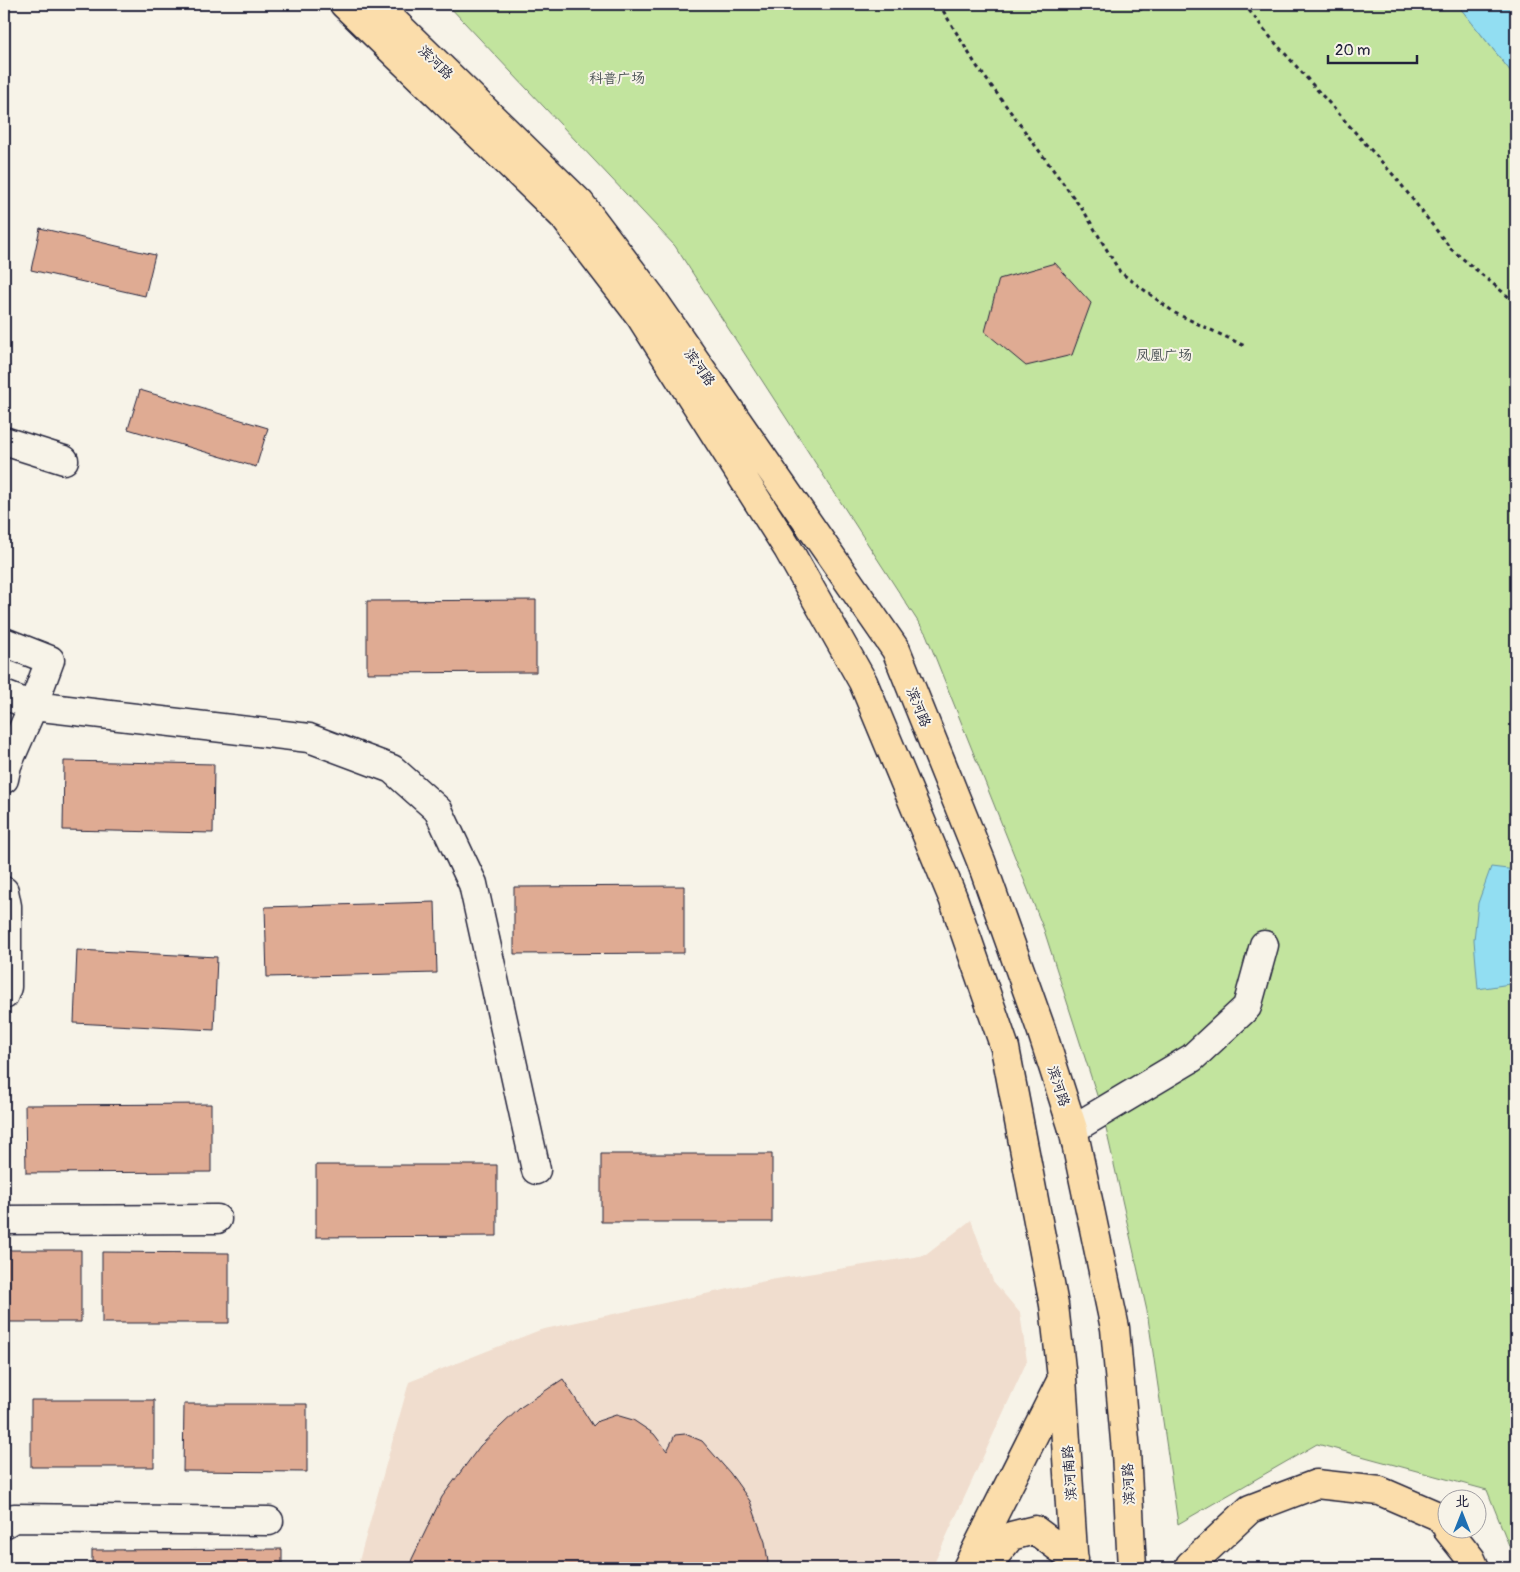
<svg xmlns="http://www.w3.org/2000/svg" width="1520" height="1572" font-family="Pangolin,'LXGW WenKai TC',sans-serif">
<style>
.built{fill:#f0ddce}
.green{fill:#c2e49e;stroke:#72836c}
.water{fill:#92def2;stroke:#6593a9}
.building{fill:#dfab93;stroke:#22223b}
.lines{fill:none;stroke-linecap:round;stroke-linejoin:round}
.minor-casing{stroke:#22223b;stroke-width:31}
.major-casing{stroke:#22223b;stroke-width:31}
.path{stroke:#22223b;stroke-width:3;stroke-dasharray:4 4;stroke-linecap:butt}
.minor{stroke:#f7f3e8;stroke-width:28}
.major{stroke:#fbddab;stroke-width:28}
.labels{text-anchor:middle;stroke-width:4;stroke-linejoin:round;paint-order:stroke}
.street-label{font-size:14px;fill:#22223b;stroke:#f7f3e8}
.park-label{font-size:14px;fill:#4a5254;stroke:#f7f3e8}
</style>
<rect width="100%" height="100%" fill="#f7f3e8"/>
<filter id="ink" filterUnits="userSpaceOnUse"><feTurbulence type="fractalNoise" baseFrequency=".02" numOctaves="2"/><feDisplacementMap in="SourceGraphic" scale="10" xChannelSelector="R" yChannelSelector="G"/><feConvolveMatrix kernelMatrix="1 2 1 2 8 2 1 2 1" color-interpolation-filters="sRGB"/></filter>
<g filter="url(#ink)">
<path class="built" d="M971,1220L993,1281L1020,1313L1027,1361L932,1568H357L409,1382L540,1330L770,1280L926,1255Z"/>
<path class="green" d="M447,4H1457L1516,78V1563L1487,1490L1317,1444L1178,1524L1147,1311L1102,1111L1044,930L926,634L675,246Z"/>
<path class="water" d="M1457,4H1516V78Z
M1491,867L1516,870V983L1478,989L1474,940L1478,903Z"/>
<path class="building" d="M4,112L9,113L4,136Z
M40,228L155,255L145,296L31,270Z
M1055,263L1091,303L1072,355L1026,366L985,332L999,279Z
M140,390L268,428L256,467L128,429Z
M536,600V672L367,673V601Z
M64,761L214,764L213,833L63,830Z
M684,886V953L514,954V887Z
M435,902L437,973L267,977L265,907Z
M77,950L217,957L214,1030L74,1023Z
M211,1104V1172L26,1173L25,1105Z
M601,1154H772V1222H601Z
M316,1165H497V1236L316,1237Z
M4,1250H81V1322H4Z
M102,1252L229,1253V1323H102Z
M563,1379L593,1426L598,1421L616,1415L633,1420L654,1434L667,1451L675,1435L685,1434L702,1441L730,1473L750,1501L765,1542L768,1562L764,1568H409L412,1559L442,1497L480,1446L521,1407Z
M31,1400H154V1467H31Z
M184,1404H307V1472L183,1471Z
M282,1549V1568H92V1550Z"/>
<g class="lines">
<defs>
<path id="minor" d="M4,441L64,460
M4,642L50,660L33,706L7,765L4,779
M4,695L33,706L309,738L392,769L438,810L473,884L536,1170
M4,891L7,906V987L4,995
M1073,1129L1192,1058L1247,1007L1264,945
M4,1220L217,1219
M4,1524L14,1518L269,1521"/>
<path id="major" d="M344,4L563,216L640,316L788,549L863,682L953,898L1005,1048L1054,1305L1062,1378L1074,1568
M376,4L580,203L652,298L896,650L981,861L1041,1029L1073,1129L1115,1328L1126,1452L1132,1568
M1448,1530L1471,1559L1475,1568
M967,1568L1062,1379
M985,1568L1011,1536L1035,1530L1074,1559
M1189,1568L1190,1565L1250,1509L1316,1484L1380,1491L1438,1516L1448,1528"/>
</defs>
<use href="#minor" class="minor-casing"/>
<use href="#major" class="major-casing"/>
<path class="path" d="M939,4L976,65L1085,213L1120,272L1175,313L1247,347
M1244,4L1271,38L1396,178L1451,249L1516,303
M1140,10L1147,4"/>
<use href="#minor" class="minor"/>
<use href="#major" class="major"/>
</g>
</g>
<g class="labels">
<g class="street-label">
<text transform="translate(436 62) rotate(44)" y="5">滨河路</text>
<text transform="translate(700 367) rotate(55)" y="5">滨河路</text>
<text transform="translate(919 707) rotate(68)" y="5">滨河路</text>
<text transform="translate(1059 1086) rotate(72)" y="5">滨河路</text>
<text transform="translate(1069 1473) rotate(-94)" y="5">滨河南路</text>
<text transform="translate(1128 1484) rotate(-93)" y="5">滨河路</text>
</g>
<g class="park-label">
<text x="617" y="83">科普广场</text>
<text x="1164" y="360">凤凰广场</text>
</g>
</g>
<rect width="1520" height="1572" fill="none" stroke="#f7f3e8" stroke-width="20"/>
<rect x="10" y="10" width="1500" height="1552" fill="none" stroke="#22223b" stroke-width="2" filter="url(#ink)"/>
<g transform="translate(1462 1514)"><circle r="24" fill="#f7f3e8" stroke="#a29fa3"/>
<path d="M0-4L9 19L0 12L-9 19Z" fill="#1f6fb2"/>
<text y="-8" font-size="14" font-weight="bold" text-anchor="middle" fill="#22223b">北</text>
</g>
<path d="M1328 55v8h89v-8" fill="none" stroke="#22223b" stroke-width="2.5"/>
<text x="1335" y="55" font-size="15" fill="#22223b" stroke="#f7f3e8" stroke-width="4" paint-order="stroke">20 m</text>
</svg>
